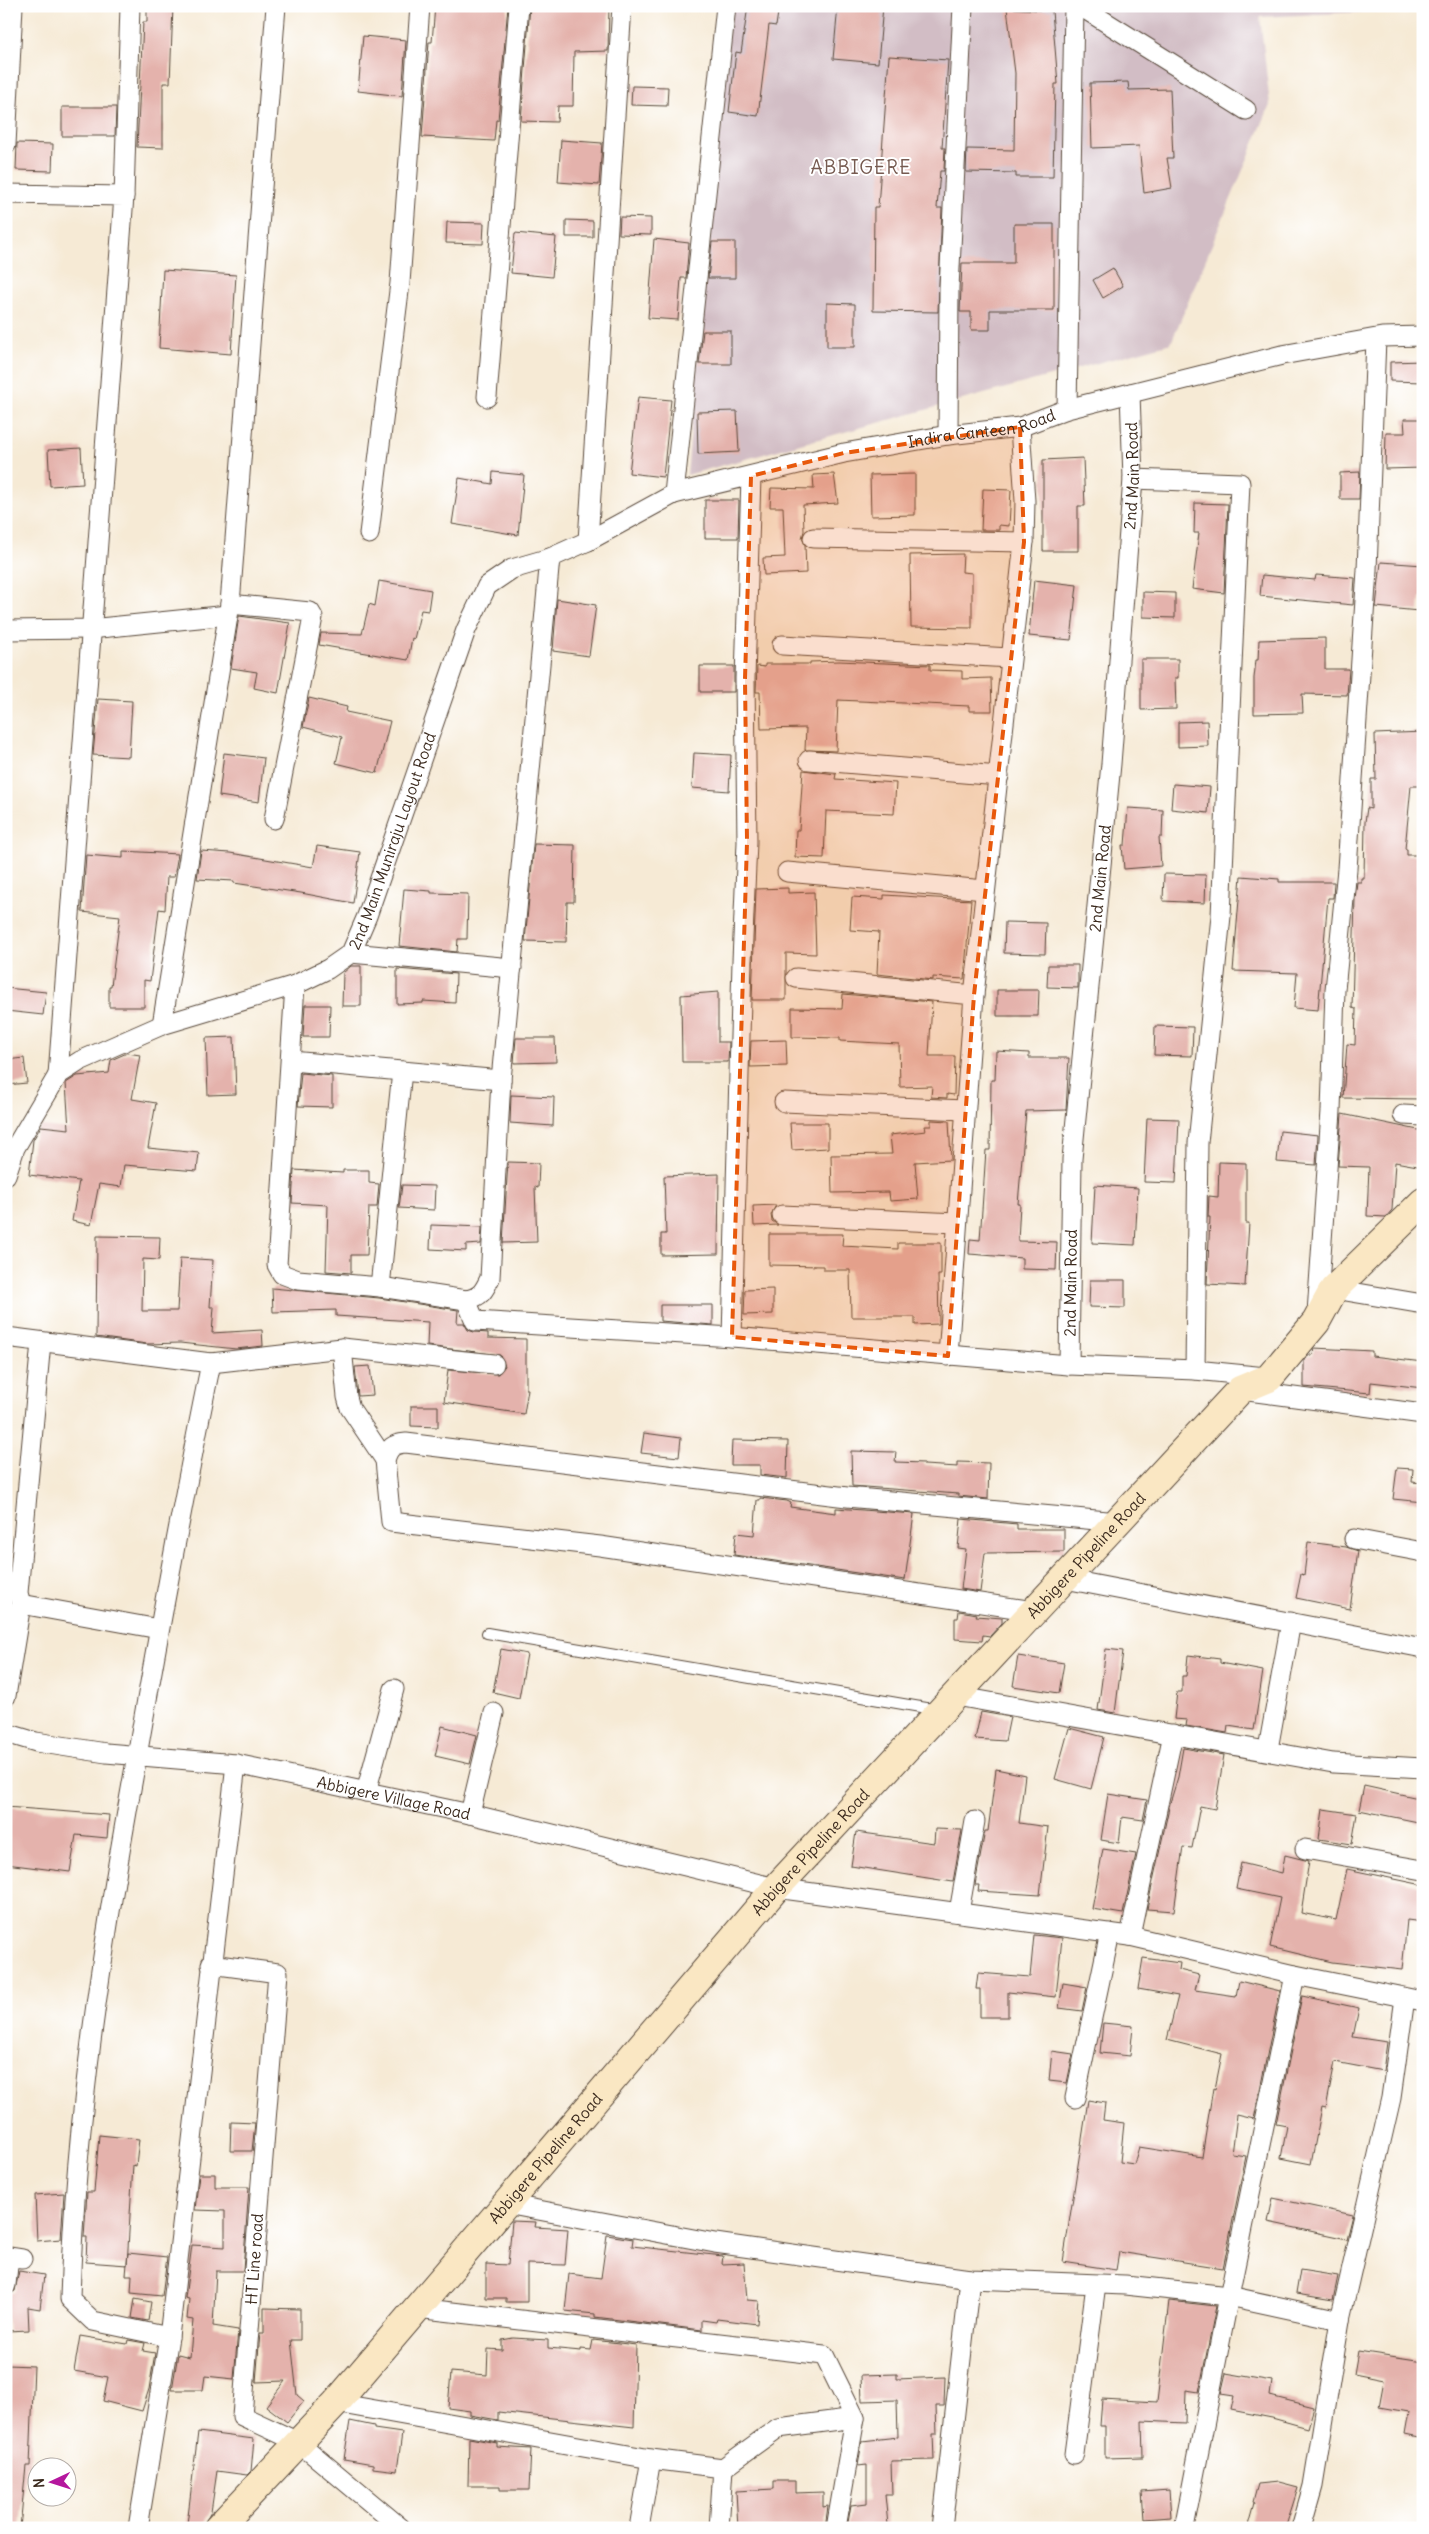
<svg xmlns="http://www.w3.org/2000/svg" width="1429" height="2534" font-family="Delius,sans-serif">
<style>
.industrial{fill:#d2bdc5}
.building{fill:#e4b2ac}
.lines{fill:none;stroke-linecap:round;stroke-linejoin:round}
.lane-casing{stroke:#574739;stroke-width:12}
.street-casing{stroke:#574739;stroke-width:21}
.secondary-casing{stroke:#574739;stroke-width:30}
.lane{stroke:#fff;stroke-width:10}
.street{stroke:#fff;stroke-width:19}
.secondary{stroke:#fae7c3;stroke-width:28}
.marked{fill:#e8590c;fill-opacity:0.2;stroke:#e8590c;stroke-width:4;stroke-dasharray:10 6;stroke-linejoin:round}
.labels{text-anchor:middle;stroke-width:4;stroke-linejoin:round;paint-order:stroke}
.street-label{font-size:16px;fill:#3b2a1e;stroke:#fff}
.quarter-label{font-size:19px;letter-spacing:1px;fill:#765a50;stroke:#fff}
</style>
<rect width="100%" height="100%" fill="#fff"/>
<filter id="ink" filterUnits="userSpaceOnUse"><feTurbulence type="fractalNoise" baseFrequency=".02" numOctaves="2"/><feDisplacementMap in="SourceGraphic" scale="10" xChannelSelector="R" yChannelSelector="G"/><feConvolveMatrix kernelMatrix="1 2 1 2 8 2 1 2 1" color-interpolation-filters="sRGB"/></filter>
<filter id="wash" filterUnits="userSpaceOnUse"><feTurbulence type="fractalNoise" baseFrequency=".0096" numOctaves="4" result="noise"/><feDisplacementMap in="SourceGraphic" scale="20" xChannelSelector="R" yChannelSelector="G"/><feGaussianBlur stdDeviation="1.12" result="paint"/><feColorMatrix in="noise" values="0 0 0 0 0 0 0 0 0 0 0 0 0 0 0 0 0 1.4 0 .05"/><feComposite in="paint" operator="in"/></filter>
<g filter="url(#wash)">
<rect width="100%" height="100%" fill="#f6ead5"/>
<path class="industrial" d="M729,6H1423V9L1260,17L1270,105L1171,343L687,475Z"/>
<g id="blocks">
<path class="building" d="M147,6H173L170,83H163V148L137,147L143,22H147Z
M435,6H508L498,120H496L494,141L422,137L429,42H432Z
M530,6H609L608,51L574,52L573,106H558L557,122L521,121Z
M748,6H779L776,26L769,25L758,116L729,112L736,52L741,53Z
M838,6H883L878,63L833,59Z
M1007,8L1052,11L1058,84H1055L1053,177H1016V173L966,172L967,149L1014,150L1015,73Z
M363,36L406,40L402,96L358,91Z
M889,56L948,60L942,148H945L944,171H940L937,208H942L938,312L873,311L874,207H878Z
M1128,82L1129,90L1170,89L1173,158H1167L1172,188L1144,193L1139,146L1092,148L1090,83Z
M632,86L668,87L667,106L631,105Z
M62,107H116L115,136H62Z
M561,140L602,143L599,185L558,182Z
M17,143L53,144L52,171L16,170Z
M620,217L651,218V235L619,234Z
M566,220L593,221V237H566Z
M447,222L484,223L483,244L446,243Z
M1014,224H1054V310H990V330H971V312H960L962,263H1014Z
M515,233L556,237L552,277L511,273Z
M654,239L689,243L686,278H681L678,320L648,318Z
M712,242H735V278H708Z
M1113,268L1123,286L1103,298L1093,280Z
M163,270L236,275L231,354L159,348Z
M827,303L855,304V347H827Z
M703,331H731V364H699Z
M1423,361V382L1390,381V362Z
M638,397L671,400L663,477L629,473Z
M737,411L739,452L698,454L697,412Z
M1404,419H1423V468L1385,469L1386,433H1405Z
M81,448L83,484L50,486L48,450Z
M1083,458L1085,506H1078V551H1043V460Z
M493,472L524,475L518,535L452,524L459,478L492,484Z
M1360,472L1359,499H1340V473Z
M834,474L838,503L803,505L804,531L802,538L805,545L806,573L764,575L763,558L785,557L783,507H770L771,488L814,489L813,475Z
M915,474V515L871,516L870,475Z
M983,489L1011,490L1009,526L999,525V530H981Z
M705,500H739L738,538H705Z
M1195,503L1228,504L1224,593L1192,589L1199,533H1194Z
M963,554L962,572L972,573V628L911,627L910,555Z
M1381,562L1423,565L1422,598L1420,597L1419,611L1376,607Z
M1262,575L1315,580L1316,575L1355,578L1353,605L1260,596Z
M1034,580L1077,585L1071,640L1029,636Z
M379,581L431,590L428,611L421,610L414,639L412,638L408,660L319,645L321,633L362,634L369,604L375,606Z
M1143,592L1175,593V618L1143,617Z
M557,599L596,605L589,656L553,651Z
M239,616L290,623L278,693L254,688L257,672L231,668Z
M1325,638V669H1349L1347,695L1302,694L1303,713L1254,714V678L1256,660H1258L1259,640Z
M1141,659H1178V678H1175L1176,709L1141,710Z
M839,661L930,665V670L962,671V679L991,678L992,711H969V706L838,700L836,751L805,750L806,728L761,729L760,692H756L757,666L765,667V664H810V662Z
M700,666H734V692H700Z
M309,698L347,707L346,712L390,721L377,773L336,763L342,737L303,727Z
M98,699L132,701L129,757L93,755Z
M1207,721L1208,746L1178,747V722Z
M1423,732V786H1411L1405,849H1407V855H1423V1099L1343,1098L1347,1044L1355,1045L1356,1009L1352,1008L1355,899L1357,882H1361V878H1364L1365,822L1367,808L1371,809V779H1376L1375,734Z
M224,753L264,758L259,802L219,796Z
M694,753L731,755L729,791L692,788Z
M803,770L836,774L835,779L896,783L894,814L826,811L824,858L795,857L796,830H799Z
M1173,784L1210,787L1208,813L1171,809Z
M1128,808L1163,810L1162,837H1159L1161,866L1124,869L1122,845H1125Z
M534,844L575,845L574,902H567L566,942L525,941Z
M317,846L360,852L353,903L301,893L234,883V881L197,879L201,851L230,853L313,867Z
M123,851L178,854L174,877H167L165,910L159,909L150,981L144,980V1007H109V986H111L120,916L82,912L86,855L123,858Z
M1164,874L1206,875L1205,903L1163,901Z
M1241,876L1279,879V882H1334L1333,898H1328L1318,1010L1294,1008L1297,973L1233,971Z
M788,888V893L814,892L816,954L786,953V1000H752L756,889Z
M404,889L431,891V893L468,894L467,939H458L457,952L399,946Z
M884,895L971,900L964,979L933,977V980L877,974L879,932L850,930L852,897L884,899Z
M1005,922L1046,923L1045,954L1004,953Z
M1048,965H1078V988L1047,987Z
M351,966H361V1006H342L343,973Z
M397,969L456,974L455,1003L423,1001V1003L397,1004Z
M6,988L46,992L43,1015L6,1011Z
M997,990H1039L1038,1016H997Z
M718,992V1042H729L728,1062H682L681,995Z
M843,994L932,1002L929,1056H955L954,1095L947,1094V1098L931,1097L932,1086L900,1087L899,1044L840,1041V1038L792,1037V1008L842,1009Z
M305,1005H330L329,1037H303Z
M1155,1026L1193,1027L1192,1056L1154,1055Z
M234,1037L236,1094L208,1095L206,1038Z
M516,1038H555L556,1062L514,1063Z
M786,1040L787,1066L750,1067L751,1041Z
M996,1051L1029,1053V1058H1069L1066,1110L1026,1111L1018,1204H1020L1018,1241L1057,1242L1056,1270L1022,1269V1258L969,1254L970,1239L980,1240L986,1150H990L991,1080H995Z
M127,1053L140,1055L132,1099L156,1103L148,1148L199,1153L197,1171L124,1165L121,1187L99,1184L91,1225L72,1221L79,1181L29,1175L33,1140L41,1126L69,1129L66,1083L77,1076L109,1073L111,1060Z
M24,1058L27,1083L6,1085V1060Z
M301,1073L332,1076V1107L298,1106Z
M511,1095L554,1097L553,1126L510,1123Z
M1342,1114L1423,1131V1167L1395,1162L1392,1210L1386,1217L1367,1216L1369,1167L1338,1166Z
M1147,1118L1179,1119L1176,1183L1144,1182Z
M931,1120L949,1121L951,1160L915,1162L918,1199L890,1201L889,1192L832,1193L831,1155L892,1154L890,1135L926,1131L925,1126H931Z
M790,1123H828V1148L792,1150Z
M1280,1131L1318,1135L1316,1165L1277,1162Z
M508,1162L539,1163L538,1188L535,1187L537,1242L503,1243Z
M1219,1162L1246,1163V1223H1249L1245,1286L1207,1284L1210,1217H1208L1209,1196L1218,1197Z
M294,1170L343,1173V1170H369V1183L379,1184L377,1207H369L367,1255H351V1273L326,1271L328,1205L292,1203Z
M719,1174L718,1254L661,1255V1234H666L664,1176Z
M402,1185L435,1186L434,1210L399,1208Z
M1095,1185L1138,1188L1135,1245L1092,1243Z
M776,1205L771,1215L772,1221L778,1225L754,1226L753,1206Z
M431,1225L482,1227L481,1244L466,1245V1251L430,1249Z
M769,1234H843L842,1246L898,1249V1243H941V1275H938L939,1324L915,1325V1317H851L850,1270H823V1266L769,1265Z
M97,1236L160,1237L159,1260L143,1259L142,1311H177L180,1258L213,1260L210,1307H214L212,1333L262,1330L263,1346L236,1349L180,1343L147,1344L96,1337Z
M1090,1280H1125V1308L1089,1307Z
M272,1288L379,1298L458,1310L457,1323H464L468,1330L474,1332L488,1333V1338L526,1339V1389H528L524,1414L444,1402L448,1370L498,1374L505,1366L500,1355L427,1346L428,1322L336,1316V1310L273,1312Z
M773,1289V1314L744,1315L745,1290Z
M660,1305H713V1325L660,1321Z
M1314,1348L1372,1351V1356L1423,1362V1388L1371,1382L1370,1393L1304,1387V1360L1308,1355H1313Z
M370,1366L373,1395L358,1396L355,1367Z
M411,1406H438V1427L411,1426Z
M644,1433L681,1438L679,1457L641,1453Z
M732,1440L788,1441L787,1478L760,1475V1465H731Z
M851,1451L896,1452L895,1462L924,1463V1465L958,1467V1462L989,1463L988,1499L958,1496V1494L852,1486Z
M1397,1468L1413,1469L1412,1482L1423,1483V1502L1393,1499Z
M760,1498L787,1501L791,1503L790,1507L836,1513V1508L914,1514L905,1580L734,1555L736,1533L754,1535L757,1500H760Z
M961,1519L1017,1524V1529H1064V1552L985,1553L980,1592L961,1589L966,1549L958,1548Z
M1308,1542L1346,1547L1358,1551L1350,1609L1296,1598L1301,1574L1304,1575Z
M959,1611L977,1614L976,1616L1002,1618V1623L990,1636L983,1635L982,1641L955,1639V1618H958Z
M501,1649L527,1654L519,1698L493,1692Z
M1106,1649L1123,1651L1115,1713L1098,1710Z
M1188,1655L1220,1659V1663L1263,1671L1254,1730L1228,1726L1227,1733L1186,1726L1187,1720L1174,1719L1177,1692H1182V1676H1186Z
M1018,1656L1064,1663L1059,1693L1013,1686Z
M981,1712L1010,1717L1005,1741L975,1739Z
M442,1726L477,1735L470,1764L435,1756Z
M1069,1728L1104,1737L1091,1789L1055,1779Z
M1183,1748L1224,1755L1215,1809L1200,1806L1192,1848L1183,1847L1174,1911L1147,1909L1170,1803L1178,1777Z
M996,1769L1025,1775L1019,1823L1048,1827L1040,1895L978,1891L979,1885H975L985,1831H988Z
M1364,1786L1423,1799V1823L1359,1810Z
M1108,1794L1147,1800L1143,1820L1122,1817L1119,1843L1101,1840Z
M6,1807L109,1815L107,1838L76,1835L70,1872L6,1864Z
M1323,1809L1357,1814L1352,1844L1319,1839Z
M935,1829L962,1830L953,1882L851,1866L856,1832L934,1843Z
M1103,1849L1136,1854L1123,1914L1092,1909Z
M1285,1855L1309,1861L1301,1913L1336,1920L1347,1869L1423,1885V1922L1407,1920L1402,1970L1332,1962L1270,1947L1280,1898L1236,1889L1241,1863L1282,1873Z
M1034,1935L1062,1938L1056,1997L1008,1992V2017H980V1989H976L978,1973L1030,1977Z
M1143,1958L1180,1963L1179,1970L1199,1975L1195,1990L1236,1996L1239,1981L1280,1991L1254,2119L1237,2115L1232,2154L1246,2156L1223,2268L1119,2252L1116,2270L1063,2262L1088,2100L1105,2103L1103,2120L1124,2123L1120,2162L1134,2164L1139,2147L1202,2157L1213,2088L1215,2089L1222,2054L1167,2040L1178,1996L1138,1989Z
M1063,1983L1087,1987L1082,2011L1059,2008Z
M1302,1996L1359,2008L1353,2037L1387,2042L1383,2071L1335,2062L1326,2108L1322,2107L1311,2164L1281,2158L1287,2126L1276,2124Z
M1103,2023L1133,2026L1130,2056L1100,2053Z
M1052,2051L1073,2054L1067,2083L1049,2081Z
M231,2122L255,2123L252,2151H230Z
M99,2135L139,2139L136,2166L133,2165L127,2265L86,2262L87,2237H84L87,2192H94Z
M199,2174H215V2187H249L243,2271H216L213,2326L238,2330L234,2379L205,2376L203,2390H172L178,2354L190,2357L193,2320L187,2319L189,2299L185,2298L192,2245L225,2247V2211L195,2210Z
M64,2193L61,2239L37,2241L35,2195Z
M1273,2198L1353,2215L1347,2239L1268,2222Z
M512,2221L536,2222L535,2227L568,2229L565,2265L527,2264V2302H506V2298H486V2264L508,2265Z
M607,2235L633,2239L632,2246L723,2256L722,2264L744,2263L747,2300L759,2301L757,2324L717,2319L716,2322L702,2320V2330L595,2317V2314L565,2311L569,2274L601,2278Z
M128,2253L167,2257L162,2296L131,2293L132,2275H126Z
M1300,2270L1338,2276L1333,2300L1296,2294Z
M19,2271L44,2275L40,2309L28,2307L29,2330L8,2331L6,2296L15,2291Z
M135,2299L151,2302L148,2321L132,2318Z
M1169,2301L1216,2306L1199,2392L1186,2390L1185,2423L1142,2421L1143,2457L1105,2458V2426H1100L1102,2399L1157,2402Z
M264,2308L300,2309V2340H291L297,2395L304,2401L287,2422L266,2406L285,2381L256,2382L260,2333H264Z
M80,2336L127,2344L128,2340L145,2343L143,2351L155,2353L149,2389L142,2411L103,2401L108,2377L74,2371Z
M513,2338L548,2340V2348L581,2351V2349L591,2350L593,2340L636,2345L634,2427L498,2412V2420L470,2415V2411L448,2408L451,2372L487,2375L488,2349L502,2350V2340Z
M1358,2351L1423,2361V2439L1404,2435L1408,2412L1379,2407L1384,2380L1354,2374Z
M6,2365L34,2366L30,2466H26L20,2528L6,2527Z
M1226,2373L1272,2381L1270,2396L1314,2407L1308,2428L1272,2418L1231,2410L1234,2396L1221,2394Z
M897,2374V2379L945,2377L944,2406H936L937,2434H933L934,2460L891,2461L892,2495H885L888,2525L847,2528L851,2505L867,2503V2465L858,2466L862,2441L898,2437L897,2400L862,2401L861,2375Z
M350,2421L374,2426V2429L402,2433L397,2471L373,2468V2464L344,2459Z
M198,2432L254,2439L251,2471L247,2475L217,2471L211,2512L203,2526L187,2524Z
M469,2438L497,2443V2447L531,2449L529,2490H500V2486H468Z
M774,2481H795V2493L823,2492V2507L828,2506L825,2528H738L736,2491L774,2489Z
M1279,2482L1298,2487L1285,2528H1248L1255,2503L1253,2502L1258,2484Z
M1169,2490L1171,2517L1144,2519L1142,2492Z"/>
</g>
</g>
<g filter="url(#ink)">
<use href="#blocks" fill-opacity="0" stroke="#574739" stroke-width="1"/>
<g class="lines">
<defs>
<path id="lane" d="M487,1633L938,1710"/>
<g id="street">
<path d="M1080,6L1246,110"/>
<path d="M6,145L13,6"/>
<path d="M6,194L124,196L58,1075"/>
<path d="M124,196L130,6"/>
<path d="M487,397L519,6"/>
<path d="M1067,409L1074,6"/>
<path d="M948,435L949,288L963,6"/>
<path d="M1133,479L1240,483L1221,916L1198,1143L1195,1370"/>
<path d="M674,494L726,6"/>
<path d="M369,534L400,283L420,6"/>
<path d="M813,538L1024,542"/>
<path d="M588,541L622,6"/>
<path d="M230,604L310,612L313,617L274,819"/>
<path d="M6,630L90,629L228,615"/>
<path d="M782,645L1010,658"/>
<path d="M809,760L999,776"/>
<path d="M787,872L985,890"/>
<path d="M351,953L512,968"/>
<path d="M796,978L974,995L948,1356"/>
<path d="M295,985L277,1265L282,1274L298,1280L380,1287L466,1300C481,1297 484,1291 490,1278L501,1080L550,558"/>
<path d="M974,995L1024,542L1025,501L1020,427"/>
<path d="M162,1025L230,604L276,6"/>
<path d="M291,1061L501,1080"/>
<path d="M784,1102L964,1110"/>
<path d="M1403,1115L1423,1116"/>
<path id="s1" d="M6,1175L15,1148L58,1075L80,1061L162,1025L295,985L328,969L351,953L367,916L466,630L487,586L512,569L550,558L588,541L674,494L844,453L948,435L1020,427L1067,409L1282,355L1382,337L1423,336"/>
<path d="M782,1215L957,1223"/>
<path d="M380,1287L402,1071"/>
<path d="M1334,1289L1423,1304"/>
<path d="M466,1300L475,1321L732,1337L1069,1365L1195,1370L1266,1377"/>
<path d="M1317,1313L1331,1111L1335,990L1347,869L1367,570L1376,339"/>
<path d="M6,1337L211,1363C184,1494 160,1625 137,1756C104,1936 75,2116 70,2299L93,2321L169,2337L138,2528"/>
<path d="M732,1337L742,961L747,842L745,679L751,476"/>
<path d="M41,1342L18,1593L21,1604L159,1629"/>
<path d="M342,1348L347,1397L350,1408L385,1460"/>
<path d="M211,1363L342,1348L494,1364"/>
<path id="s2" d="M1069,1365L1072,1159L1111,764L1133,479L1130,393"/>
<path d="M1241,1390L1423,1414"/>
<path d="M1354,1539L1423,1552"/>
<path d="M1065,1579L1423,1648"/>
<path d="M1034,1611L600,1546L391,1522L385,1460C389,1447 393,1444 406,1443L847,1497L1118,1522"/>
<path d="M6,1696L21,1604"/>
<path d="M956,1696L1333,1763L1423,1768"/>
<path id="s3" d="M6,1733L36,1742L106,1753L236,1764L470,1814L776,1888L1130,1936L1295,1975L1423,2001"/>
<path d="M1268,1749L1291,1622"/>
<path d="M366,1792L394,1689"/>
<path d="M470,1814L494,1713"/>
<path d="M1305,1849L1423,1870"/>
<path d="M959,1912L975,1821"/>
<path d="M1130,1936L1173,1734"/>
<path d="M211,1964L278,1973L242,2416L298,2442L401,2528"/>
<path d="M1075,2098L1110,1933"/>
<path d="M506,2204L715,2243L970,2279L1125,2285L1229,2296L1340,2320"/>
<path d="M6,2285L9,2257L22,2259"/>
<path d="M417,2308L824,2355L855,2418"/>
<path d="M169,2337L236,1764"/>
<path d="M336,2403L651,2459L723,2468L719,2528"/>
<path d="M1074,2454L1096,2285"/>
<path d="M723,2468L778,2428L855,2418L836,2528"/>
<path d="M639,2528L651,2459"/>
<path d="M942,2528L970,2279"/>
<path d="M1184,2528L1229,2296L1295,1975"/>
<path d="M1301,2528L1313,2486L1340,2320L1391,2098L1405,1998"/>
</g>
<g id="secondary">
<path id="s4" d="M218,2528L336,2403L776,1888L1240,1390L1269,1378L1316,1322L1334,1289L1423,1202"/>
</g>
</defs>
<use href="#lane" class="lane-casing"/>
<use href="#street" class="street-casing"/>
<use href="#secondary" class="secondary-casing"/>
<use href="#lane" class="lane"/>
<use href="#street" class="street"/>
<use href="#secondary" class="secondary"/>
</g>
</g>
<path class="marked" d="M1020,427L1024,542L974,995L948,1356L732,1337L747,842L745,679L751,476L844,453Z"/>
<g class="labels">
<g class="street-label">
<text dy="6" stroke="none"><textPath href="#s1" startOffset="1348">Indira Canteen Road</textPath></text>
<text dy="6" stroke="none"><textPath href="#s2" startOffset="892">2nd Main Road</textPath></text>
<text dy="6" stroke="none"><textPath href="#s1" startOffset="552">2nd Main Muniraju Layout Road</textPath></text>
<text dy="6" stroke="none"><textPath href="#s2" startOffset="488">2nd Main Road</textPath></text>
<text dy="6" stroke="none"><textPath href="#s2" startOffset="82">2nd Main Road</textPath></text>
<text dy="6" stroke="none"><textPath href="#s4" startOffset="1304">Abbigere Pipeline Road</textPath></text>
<text dy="6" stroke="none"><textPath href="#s3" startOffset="394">Abbigere Village Road</textPath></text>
<text dy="6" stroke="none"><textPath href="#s4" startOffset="899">Abbigere Pipeline Road</textPath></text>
<text dy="6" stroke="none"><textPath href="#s4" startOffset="494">Abbigere Pipeline Road</textPath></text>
<text transform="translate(254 2259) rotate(-86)" y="6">HT Line road</text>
</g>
<g class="quarter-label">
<text x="861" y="174">ABBIGERE</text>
</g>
</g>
<rect width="1429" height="2534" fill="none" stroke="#fff" stroke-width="25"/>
<g transform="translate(52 2482) rotate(266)"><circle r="24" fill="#ffffff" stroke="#b1aaa5"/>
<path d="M0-4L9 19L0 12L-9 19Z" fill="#b5179e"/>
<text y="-8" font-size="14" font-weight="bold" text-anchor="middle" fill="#3b2a1e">N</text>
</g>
</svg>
